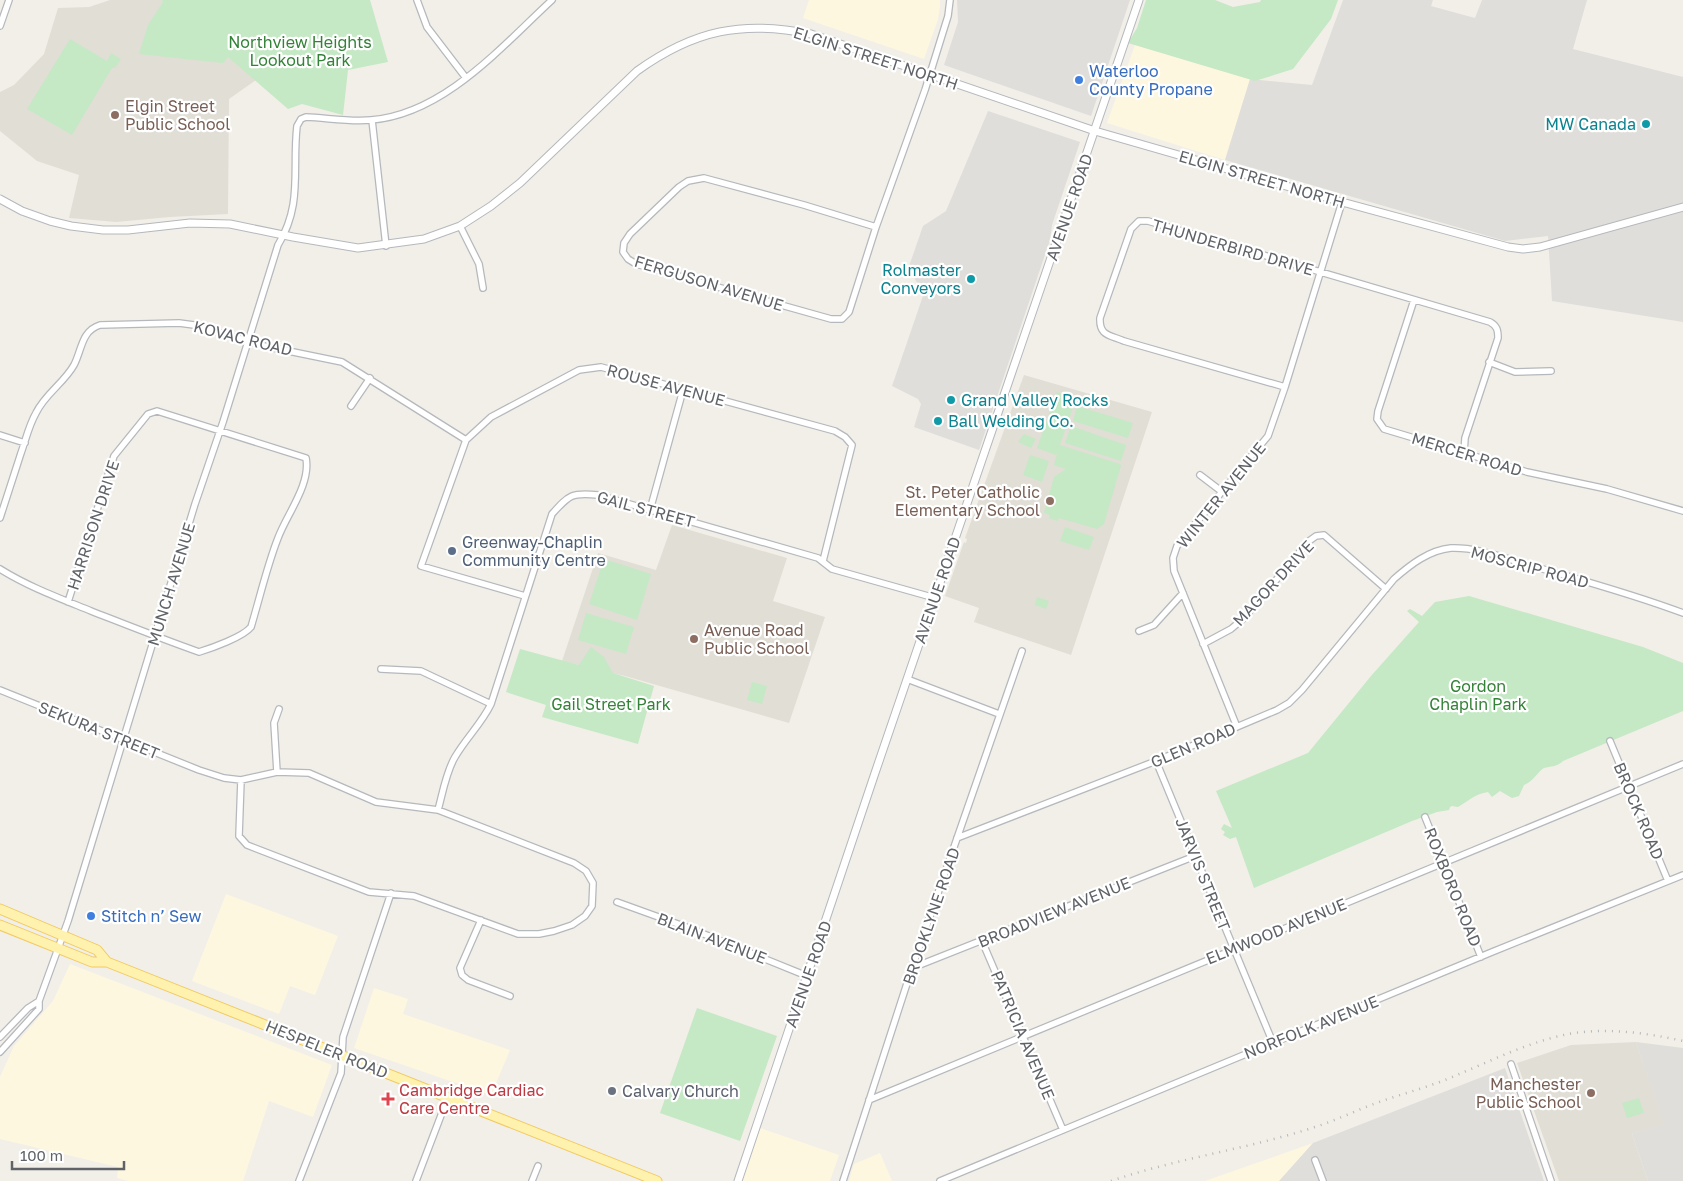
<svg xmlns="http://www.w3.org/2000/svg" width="1683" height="1181" font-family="'Golos Text',sans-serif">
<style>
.commercial{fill:#fef7e0}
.industrial{fill:#e0deda}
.education{fill:#e1ded6}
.green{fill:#c5e8c5}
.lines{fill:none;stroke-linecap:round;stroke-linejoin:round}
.minor-casing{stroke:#b5b8bc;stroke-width:8}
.tertiary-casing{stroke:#b5b8bc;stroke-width:9}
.primary-casing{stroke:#f2c960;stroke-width:11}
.minor{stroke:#fff;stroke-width:5.5}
.tertiary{stroke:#fff;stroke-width:7}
.primary{stroke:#fff2af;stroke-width:9}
.rail{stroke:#b6b7b8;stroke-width:2.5;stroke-dasharray:1 6;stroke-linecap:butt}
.shop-dot{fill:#3f7fe0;stroke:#fff;stroke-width:2}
.education-dot{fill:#8d6e63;stroke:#fff;stroke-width:2}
.culture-dot{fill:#0f9aa8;stroke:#fff;stroke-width:2}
.service-dot{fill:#5c6f8a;stroke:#fff;stroke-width:2}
.worship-dot{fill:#6b7280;stroke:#fff;stroke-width:2}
.health-dot{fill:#e0444e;stroke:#fff;stroke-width:2}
.labels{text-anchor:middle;stroke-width:4.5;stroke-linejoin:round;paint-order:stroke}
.park-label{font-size:16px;fill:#348238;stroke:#fff}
.street-label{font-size:16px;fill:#5f6368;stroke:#fff}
.shop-label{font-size:16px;fill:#366cbe;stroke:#fff;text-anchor:start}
.education-label{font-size:16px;fill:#785e54;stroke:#fff;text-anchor:start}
.culture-label{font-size:16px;fill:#0d838f;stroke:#fff;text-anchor:end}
.service-label{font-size:16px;fill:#4e5e75;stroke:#fff;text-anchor:start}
.health-label{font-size:16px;fill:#be3a42;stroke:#fff;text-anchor:start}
.worship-label{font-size:16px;fill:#5b616d;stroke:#fff;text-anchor:start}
</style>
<rect width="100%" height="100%" fill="#f1efe8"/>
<path class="commercial" d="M809,0H940V6L938,19L924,59L803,18Z
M1135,45L1250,79L1225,160L1107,123Z
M226,894L338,936L315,995L290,986L279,1014L192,981Z
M70,964L332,1065L313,1117L269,1101L243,1181H129L117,1178L118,1167L0,1139V1077L14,1046L53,1001Z
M374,988L408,999L403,1014L510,1050L491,1095L354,1048Z
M760,1128L839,1155L830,1181H742Z
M1313,1143L1279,1181H1205Z
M880,1153L892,1181H849L854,1164Z"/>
<path class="industrial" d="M957,0H1130L1091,116L944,65L958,22Z
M1343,0H1433L1431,6L1475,18L1482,0H1587L1573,49L1683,77V322L1552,301L1548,236L1505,241L1225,160L1250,79L1312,85Z
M988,111L1080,142L1052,225L1050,240L979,450L914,427L921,404L918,399L892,386L924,293L908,269L923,226L946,211Z
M1636,1042L1683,1048V1181H1648L1632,1134L1663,1123Z
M1505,1068L1544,1181H1279L1313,1143Z"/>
<path class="education" d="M110,0H161L256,80L229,99L228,214L170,217L116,222L69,218L79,175L37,161L0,131V92L14,85L44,54L58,8L89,7Z
M1024,375L1152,412L1071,655L974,622L979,608L945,596L964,542L966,543L967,539L965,538Z
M672,525L787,558L773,601L825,617L789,723L625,676L562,661L598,553L656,570Z
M1636,1042L1664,1124L1632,1134L1648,1181H1559L1517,1063L1571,1045Z"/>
<path class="green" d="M161,0H370L388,62L348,70L343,115L302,104L288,109L228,57L223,63L139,54L148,25L163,2Z
M1146,0H1215L1233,7L1260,2L1261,0H1338L1331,19L1293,69L1255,81L1128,43L1137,28Z
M70,39L107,61L111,53L121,59L115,68H112L72,135L27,109Z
M1057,392L1076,399L1060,445L1120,464L1121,466L1104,524L1097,529L1059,518L1057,521L1049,518L1050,515L1044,513L1054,477L1066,469L1054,465L1058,451L1056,455L1037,448Z
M1077,406L1133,423L1128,438L1073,421Z
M1071,426L1126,445L1121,461L1065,443Z
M1024,434L1036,439L1031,448L1018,442Z
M1030,455L1049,461L1042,482L1023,475Z
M1065,527L1094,537L1089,550L1060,541Z
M604,559L651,574L637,620L589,604Z
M1469,596L1643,647L1683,663V711L1563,761C1557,767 1551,766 1544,768C1539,770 1534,781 1524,785L1519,796L1512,798L1500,791L1492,797L1488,792C1475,794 1468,801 1458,807L1452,806L1450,807L1449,810L1437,812L1412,821L1254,888L1236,837L1230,839L1223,835L1225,832L1221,829L1224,824L1232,828L1216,791L1308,753L1371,676L1419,622L1407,611L1410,609L1422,616L1435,602Z
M1037,597L1049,601L1046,609L1035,605Z
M586,613L634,627L626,654L578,640Z
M591,647L604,657L613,673L654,686L638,744L542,717L546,705L506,692L520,649L579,665Z
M752,682L767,686L762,704L747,700Z
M697,1008L777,1036L740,1141L660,1113Z
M1639,1098L1644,1113L1627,1118L1622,1103Z"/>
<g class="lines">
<defs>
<path id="minor" d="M417,0L427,27L466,78
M0,26L9,0
M372,120L386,246
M460,226L479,264L483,288
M876,227L804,205L704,178L688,181L679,187L630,234L624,243L623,252L628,259L636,264L831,319H842L849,312L876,227L925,90L948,16L950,0
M1414,300L1378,411L1377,419L1384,429L1527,472L1607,489L1683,511
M1489,362L1515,372L1551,371
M1285,387L1124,341C1110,335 1099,336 1100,318L1131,229L1139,221H1148L1490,322C1497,326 1498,330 1498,338L1465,438L1464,453
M351,406L370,378
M0,435L25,443
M1200,475L1221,491
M650,510L683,390
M0,518C7,497 14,475 21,453C26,439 29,425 36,413C45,394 64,383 74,365C82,350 81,331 100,325L179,323L194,325L264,346L342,362L466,440
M0,569C29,587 59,598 91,611C127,625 162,639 199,652C212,648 243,637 251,627C260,597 267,566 278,538C287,514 311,484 306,458L157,411L148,414L114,456L68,602
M525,596L421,566L466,440L491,417L579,370L601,367L835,431L845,437L852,445L823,561
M1139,631L1154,625L1183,593
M1203,644L1231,629L1244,618L1309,541L1316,536L1324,535L1386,589
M381,669L421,671L491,704
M907,679L999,714
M0,690L199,770L224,778L241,780L277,772L309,773L376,802L438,810L574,863L586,871L593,883L592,906L585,916L572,925L554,931L539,934H518L414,896L369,892L247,845L239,836L241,780
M1237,727L1174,571L1173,558L1177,546L1268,436L1285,387L1342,202
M1610,741L1668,881
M1156,761L1273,1043
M277,772L274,723L279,709
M438,810C443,792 446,772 455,757C466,738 482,723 491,704L552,514C569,495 572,492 598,495L818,558L832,569L935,598
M1425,817L1481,957
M957,838L1156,761L1277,710L1289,703L1302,690L1394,579C1410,565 1429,550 1451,548C1477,547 1504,558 1529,565C1581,580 1633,594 1683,613
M617,902L689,928L807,976
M481,920L460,968L462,975L468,980L510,996
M982,941L1063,1130
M912,968L1195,856
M0,1037L28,1008L39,1001
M0,1052L39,1009V1001L68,921L195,504L223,422L278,245C303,204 292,170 297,126L301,119L306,117C328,118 350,122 371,120C444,114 501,47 552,0
M1511,1064L1551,1181
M869,1100L1683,764
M1315,1160L1323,1181
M299,1181L341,1073L343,1037L391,893
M416,1181L448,1097
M532,1181L538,1166
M843,1181L912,968L1022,651
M940,1181L1492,952L1683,875"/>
<path id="tertiary" d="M0,199L22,211L50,221L71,226L103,230H128L190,223L230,224L293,237L358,248L424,239L460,226L491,206L520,183L637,71C694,30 743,20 811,34L1095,131L1342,202L1508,247L1523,249L1540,247L1683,207
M738,1181L875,773L1139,0"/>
<path id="primary" d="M0,909L97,950L107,962
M0,925L92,962H107L657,1181"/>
</defs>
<use href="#minor" class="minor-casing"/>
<use href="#tertiary" class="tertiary-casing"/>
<use href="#primary" class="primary-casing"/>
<use href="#minor" class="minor"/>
<use href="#tertiary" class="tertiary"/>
<use href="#primary" class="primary"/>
<path class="rail" d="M1111,1181C1178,1158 1248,1149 1315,1127C1337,1120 1357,1110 1379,1102C1405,1093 1432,1086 1457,1075C1495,1059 1533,1040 1574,1033C1611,1028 1647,1033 1683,1041"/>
</g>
<g class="shop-dot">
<circle cx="1079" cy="80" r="5"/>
<circle cx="91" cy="916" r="5"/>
</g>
<g class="education-dot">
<circle cx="115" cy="115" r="5"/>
<circle cx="1050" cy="501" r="5"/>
<circle cx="694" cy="639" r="5"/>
<circle cx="1591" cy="1093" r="5"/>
</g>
<g class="culture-dot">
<circle cx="1646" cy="124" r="5"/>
<circle cx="971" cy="279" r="5"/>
<circle cx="951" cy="400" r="5"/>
<circle cx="938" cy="421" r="5"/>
</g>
<circle class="service-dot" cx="452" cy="551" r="5"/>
<circle class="worship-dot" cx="612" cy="1091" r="5"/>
<path class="health-dot" d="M385.5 1091.5h5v5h5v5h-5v5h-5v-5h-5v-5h5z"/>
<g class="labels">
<g class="park-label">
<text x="300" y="48">Northview Heights<tspan x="300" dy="18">Lookout Park</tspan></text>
<text x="1478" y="692">Gordon<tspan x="1478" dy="18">Chaplin Park</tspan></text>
<text x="611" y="710">Gail Street Park</text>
</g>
<g class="street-label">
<text transform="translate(876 58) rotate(18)" y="6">ELGIN STREET NORTH</text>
<text transform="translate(1262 179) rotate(16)" y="6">ELGIN STREET NORTH</text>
<text transform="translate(1069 207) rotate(-71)" y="6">AVENUE ROAD</text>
<text transform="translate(1233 247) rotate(16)" y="6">THUNDERBIRD DRIVE</text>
<text transform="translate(709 283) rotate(17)" y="6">FERGUSON AVENUE</text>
<text transform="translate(243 338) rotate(14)" y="6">KOVAC ROAD</text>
<text transform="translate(666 385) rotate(15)" y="6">ROUSE AVENUE</text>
<text transform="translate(1467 454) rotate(17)" y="6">MERCER ROAD</text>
<text transform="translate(1221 495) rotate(-51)" y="6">WINTER AVENUE</text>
<text transform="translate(646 509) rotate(15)" y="6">GAIL STREET</text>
<text transform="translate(93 525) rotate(-72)" y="6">HARRISON DRIVE</text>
<text transform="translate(1530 567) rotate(15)" y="6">MOSCRIP ROAD</text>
<text transform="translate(1273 583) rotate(-47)" y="6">MAGOR DRIVE</text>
<text transform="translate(171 584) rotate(-73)" y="6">MUNCH AVENUE</text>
<text transform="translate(937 590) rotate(-71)" y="6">AVENUE ROAD</text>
<text transform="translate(99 730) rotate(22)" y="6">SEKURA STREET</text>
<text transform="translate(1193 745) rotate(-23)" y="6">GLEN ROAD</text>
<text transform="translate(1639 811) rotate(67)" y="6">BROCK ROAD</text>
<text transform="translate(1203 874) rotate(68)" y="6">JARVIS STREET</text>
<text transform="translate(1453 887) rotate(68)" y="6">ROXBORO ROAD</text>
<text transform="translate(1054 912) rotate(-22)" y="6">BROADVIEW AVENUE</text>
<text transform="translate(931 916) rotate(-71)" y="6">BROOKLYNE ROAD</text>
<text transform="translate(1276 931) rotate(-22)" y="6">ELMWOOD AVENUE</text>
<text transform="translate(712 938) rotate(21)" y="6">BLAIN AVENUE</text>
<text transform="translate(808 974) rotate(-71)" y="6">AVENUE ROAD</text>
<text transform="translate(1311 1027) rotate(-22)" y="6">NORFOLK AVENUE</text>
<text transform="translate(1023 1035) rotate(67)" y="6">PATRICIA AVENUE</text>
<text transform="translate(327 1049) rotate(22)" y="6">HESPELER ROAD</text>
</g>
<g class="shop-label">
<text x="1089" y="77">Waterloo<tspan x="1089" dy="18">County Propane</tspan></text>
<text x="101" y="922">Stitch n’ Sew</text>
</g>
<g class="education-label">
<text x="125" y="112">Elgin Street<tspan x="125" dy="18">Public School</tspan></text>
<text x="1040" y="498" text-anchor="end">St. Peter Catholic<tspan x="1040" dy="18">Elementary School</tspan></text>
<text x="704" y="636">Avenue Road<tspan x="704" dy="18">Public School</tspan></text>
<text x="1581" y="1090" text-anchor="end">Manchester<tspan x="1581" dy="18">Public School</tspan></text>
</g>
<g class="culture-label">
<text x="1636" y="130">MW Canada</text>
<text x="961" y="276">Rolmaster<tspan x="961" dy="18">Conveyors</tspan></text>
<text x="961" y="406" text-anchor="start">Grand Valley Rocks</text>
<text x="948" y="427" text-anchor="start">Ball Welding Co.</text>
</g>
<g class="service-label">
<text x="462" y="548">Greenway-Chaplin<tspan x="462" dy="18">Community Centre</tspan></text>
</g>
<g class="health-label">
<text x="399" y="1096">Cambridge Cardiac<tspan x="399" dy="18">Care Centre</tspan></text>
</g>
<g class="worship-label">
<text x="622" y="1097">Calvary Church</text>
</g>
</g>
<path d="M12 1161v8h112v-8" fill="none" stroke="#5f6368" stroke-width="2.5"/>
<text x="20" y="1161" font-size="15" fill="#5f6368" stroke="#ffffff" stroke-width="4" paint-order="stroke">100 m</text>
</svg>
